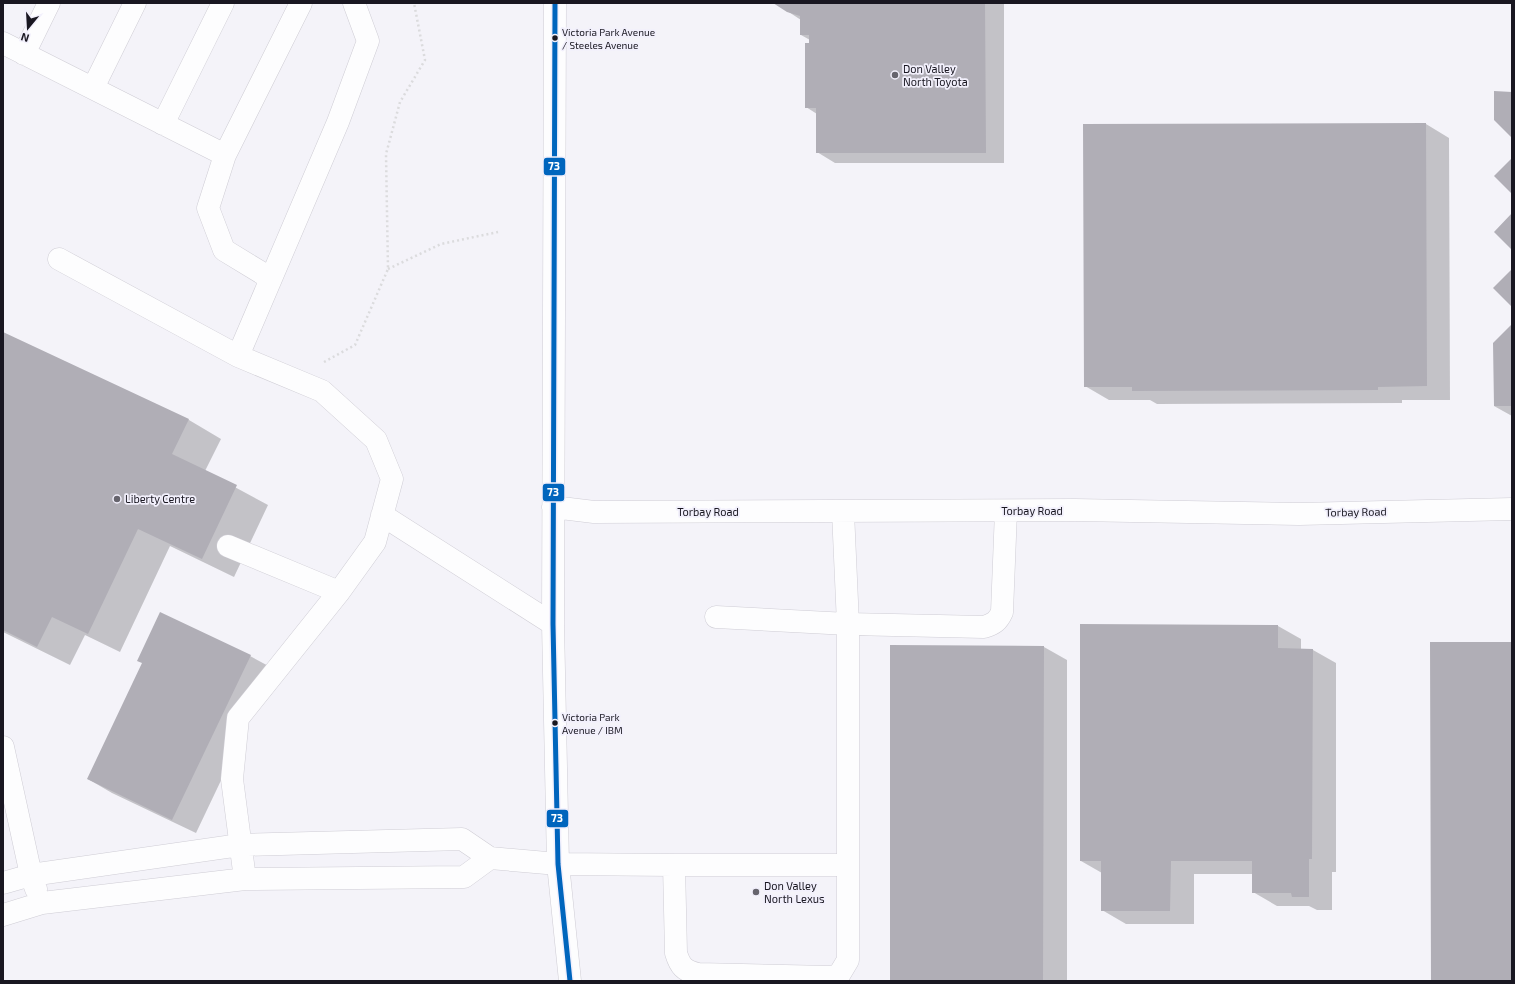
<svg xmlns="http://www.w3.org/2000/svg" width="1515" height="984" font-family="'Exo 2',sans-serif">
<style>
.shadow{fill:#0003}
.building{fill:#b0aeb6}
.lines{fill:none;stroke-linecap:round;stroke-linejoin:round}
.minor-casing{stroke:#cfcdd5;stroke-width:23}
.path{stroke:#dbdbdd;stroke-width:2.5;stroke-dasharray:2 3;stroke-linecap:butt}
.minor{stroke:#fdfdfe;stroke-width:22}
.bus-1-casing{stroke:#f2f0fc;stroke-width:8}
.bus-1{stroke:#0065bd;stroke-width:5}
.bus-dot{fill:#191721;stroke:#f2f0fc;stroke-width:1.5}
.poi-dot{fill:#66646d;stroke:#f2f0fc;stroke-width:1.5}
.labels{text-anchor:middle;stroke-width:3.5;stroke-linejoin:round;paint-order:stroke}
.bus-label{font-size:10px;fill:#191721;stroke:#f2f0fc;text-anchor:start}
.poi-label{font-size:11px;fill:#191721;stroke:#f2f0fc;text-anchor:start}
.street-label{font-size:11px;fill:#191721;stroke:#f2f0fc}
.line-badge{stroke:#f2f0fc;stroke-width:1.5}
.badge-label{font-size:11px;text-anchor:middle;font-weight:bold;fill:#fff}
</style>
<rect width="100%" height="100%" fill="#f4f3f9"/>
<path class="shadow" d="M775,3H1004V163H835L817,152V114L806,107L810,40L801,35V20Z
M1426,124L1449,138L1450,400H1402V403L1157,404L1150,400H1109L1085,386Z
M1512,326V416L1494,406Z
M3,333L189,420L221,439L205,471L268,505L234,577L170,546L120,652L85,635L70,665L3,632Z
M1278,626L1301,639V649L1313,650L1336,663V872H1332V910H1317L1309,906H1277L1253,892V874H1194V924H1126L1102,910V873L1081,861Z
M1044,647L1067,660V981H891Z
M250,656L274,669L196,833L112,793L88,779Z"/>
<path class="building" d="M773,3H985L986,153H816V108H805V43H809V35H800V16L787,12Z
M1494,91L1512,92V138L1494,120Z
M1426,123L1427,386L1378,387V390L1132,391V387H1084L1083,124Z
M1512,158V194L1494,176Z
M1512,213V250L1494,232Z
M1512,269V307L1493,288Z
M1512,324V406H1494L1493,343Z
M3,332L189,419L172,454L237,485L202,559L138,529L88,634L52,617L37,647L3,630Z
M160,612L251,655L172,820L87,779L142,663L137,661Z
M1080,624L1278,625V648L1313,649L1312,859H1309V897H1292L1291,893H1252V861H1171L1170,911H1101V861H1080Z
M1430,642H1512V981H1431Z
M890,645L1044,646L1043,981H890Z"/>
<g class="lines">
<defs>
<path id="minor" d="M555,3L553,624L558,864L570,981
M3,43L225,155L208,208L224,250L270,278
M24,54L49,3
M93,88L135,3
M163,124L223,3
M225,155L301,3
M59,259L238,356L322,391L376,440L392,479L375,542L339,592L238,718L232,779L245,879
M238,356L338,122L368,41L354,3
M553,507L594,512L1075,510L1299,514L1512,509
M843,512L848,624V960L839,975L830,977L698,974C684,971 680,966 676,953L674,865H848
M382,515L553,624
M228,546L339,592
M716,617L848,624L984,627C994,624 998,621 1002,612L1006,511
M3,747L31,875L36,889
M3,883L31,875L240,845L462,839L490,858L558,864L674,865
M3,915L42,903L245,879L464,877L490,858"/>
</defs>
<use href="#minor" class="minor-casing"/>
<path class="path" d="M388,269L441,244L498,232
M324,362L355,345L388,269L386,154L400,102L425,60L414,3"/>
<use href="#minor" class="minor"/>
<defs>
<path id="bus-1" d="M555,3L553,624L558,864L570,981"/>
</defs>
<use href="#bus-1" class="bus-1-casing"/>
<use href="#bus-1" class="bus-1"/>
</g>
<g class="bus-dot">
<circle cx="555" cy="38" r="3.5"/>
<circle cx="555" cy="723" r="3.5"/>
</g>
<g class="poi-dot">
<circle cx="895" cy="75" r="4"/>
<circle cx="117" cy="499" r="4"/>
<circle cx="756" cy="892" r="4"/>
</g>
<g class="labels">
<g class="bus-label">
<text x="562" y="36">Victoria Park Avenue<tspan x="562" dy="13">/ Steeles Avenue</tspan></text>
<text x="562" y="721">Victoria Park<tspan x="562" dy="13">Avenue / IBM</tspan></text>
</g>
<g class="poi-label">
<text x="903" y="73">Don Valley<tspan x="903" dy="13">North Toyota</tspan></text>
<text x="125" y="503">Liberty Centre</text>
<text x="764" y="890">Don Valley<tspan x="764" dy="13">North Lexus</tspan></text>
</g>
<g class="street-label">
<text x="1032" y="515">Torbay Road</text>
<text x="708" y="516">Torbay Road</text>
<text transform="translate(1356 512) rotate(-1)" y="4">Torbay Road</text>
</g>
</g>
<g class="line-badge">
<rect x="543" y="157" width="23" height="19" rx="4" fill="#0065bd"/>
<rect x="542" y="483" width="23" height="19" rx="4" fill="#0065bd"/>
<rect x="546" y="809" width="23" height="19" rx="4" fill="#0065bd"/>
</g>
<g class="badge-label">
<text x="554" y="170">73</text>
<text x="553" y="496">73</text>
<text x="557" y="822">73</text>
</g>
<rect width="1515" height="984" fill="none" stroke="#191721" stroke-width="8"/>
<g transform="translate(28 28) rotate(198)" stroke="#f2f0fc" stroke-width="3" paint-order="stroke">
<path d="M0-3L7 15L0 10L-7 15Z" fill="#191721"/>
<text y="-6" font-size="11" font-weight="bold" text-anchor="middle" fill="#191721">N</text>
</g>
</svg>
